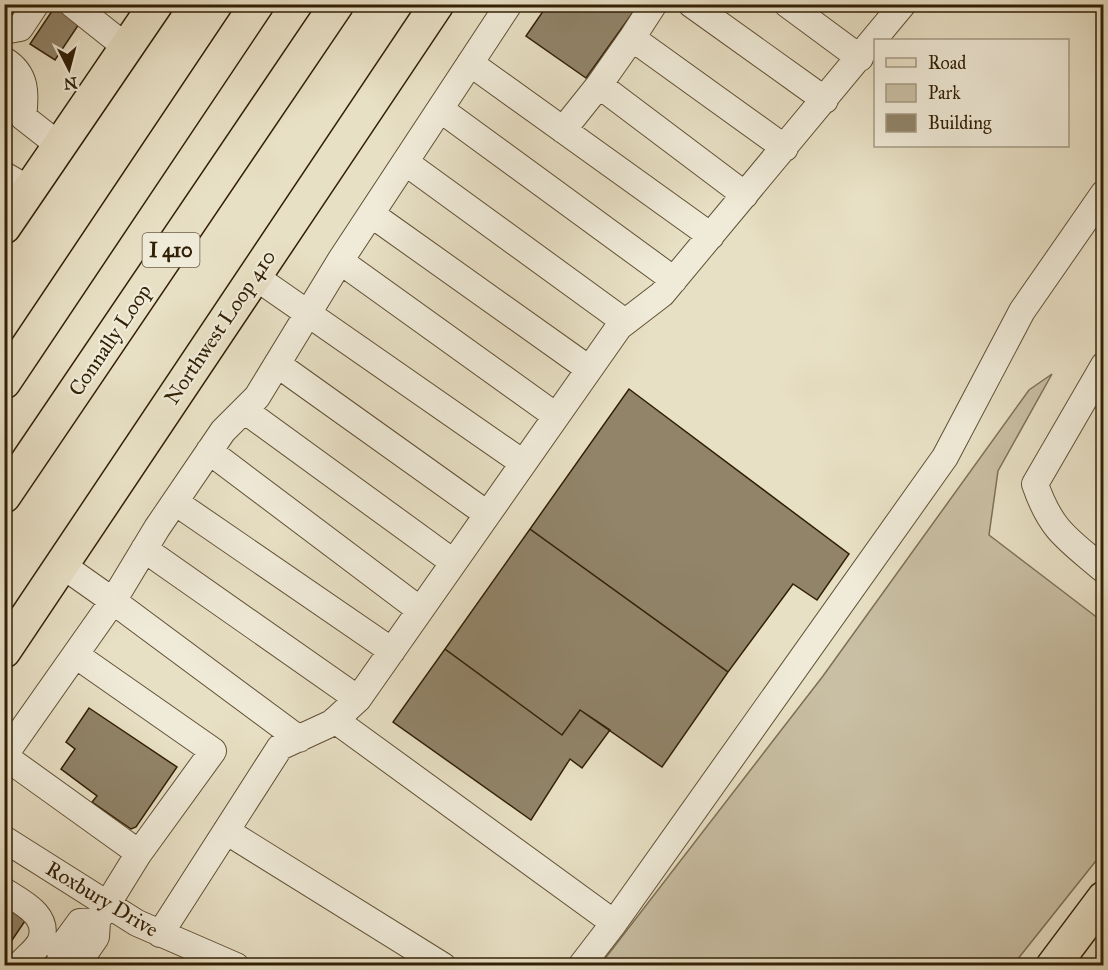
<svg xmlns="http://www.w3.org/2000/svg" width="1108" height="970" font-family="'IM FELL Great Primer',serif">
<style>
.green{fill:#c9bfa4;stroke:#7e7054;stroke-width:1.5}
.building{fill:#918469;stroke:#322005;stroke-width:1.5}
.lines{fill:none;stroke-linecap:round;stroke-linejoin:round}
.minor-casing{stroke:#605035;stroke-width:28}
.major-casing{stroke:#322005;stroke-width:36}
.highway-casing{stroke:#322005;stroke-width:36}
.minor{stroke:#f0ebd9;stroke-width:26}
.major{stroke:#e8e0c5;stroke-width:33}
.highway{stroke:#e8e0c5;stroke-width:33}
.labels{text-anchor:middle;stroke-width:4.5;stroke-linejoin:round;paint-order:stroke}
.shield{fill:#f0ebd9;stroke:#6b5d45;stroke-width:1.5}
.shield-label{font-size:20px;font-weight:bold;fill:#322005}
.street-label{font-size:21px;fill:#322005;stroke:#f0ebd9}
</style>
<rect width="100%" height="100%" fill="#e8e0c5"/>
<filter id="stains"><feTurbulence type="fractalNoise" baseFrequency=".00333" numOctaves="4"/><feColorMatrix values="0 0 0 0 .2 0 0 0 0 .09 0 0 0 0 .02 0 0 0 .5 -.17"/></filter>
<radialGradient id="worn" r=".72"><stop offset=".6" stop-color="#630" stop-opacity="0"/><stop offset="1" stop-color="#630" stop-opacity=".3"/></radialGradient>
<path class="green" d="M1052,374L998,471L989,535L1103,622V852L1013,965H600L823,676L1029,390Z"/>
<path class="building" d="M4,4H22L12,20L4,16Z
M548,4H639L586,78L526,36Z
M56,5L81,21L55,60L30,44Z
M629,389L849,554L817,600L793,584L728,672L530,529Z
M530,529L728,672L662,767L580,710L562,735L445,649Z
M445,649L562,735L580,710L610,730L582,768L570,759L531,820L393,722Z
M89,708L177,767L136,827L131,829L92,802L97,796L61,769L75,749L66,742Z
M4,903L27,918L4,952Z"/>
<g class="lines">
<defs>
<path id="minor" d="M72,4L126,47
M691,4L825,100
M787,4L860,58
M4,27L9,30L20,28L36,4
M632,38L654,4
M4,60C27,74 26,94 23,117L60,146
M470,63L711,236
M440,109L674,280
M563,130L599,85
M405,162L625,322
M4,175L30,190
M745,195L599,85L632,38L785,148
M371,214L589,369
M340,261L556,416
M254,276L523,463
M277,364L487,514
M1104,365L1035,484C1051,531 1068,539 1104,570
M244,410L453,562
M209,451L420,610
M175,502L392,651
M144,549L358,699
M62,565L113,601L157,528L223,431L257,397L340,261L509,4
M77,656L213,751L139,853
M335,720L614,923L581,966
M4,756L113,601L299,739
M4,756L139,853L97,921L96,937L76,966
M226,831L443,966
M4,839L137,923L236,966
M4,891C21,902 50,915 41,940C38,949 25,958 19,966
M614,923L945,457L1022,311L1104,193
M160,934L280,747L332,723L358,699L619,327L662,294L903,4
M60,966L61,948L80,922L97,921"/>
<path id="major" d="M4,227L156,4
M4,651L437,4
M1053,966L1104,898"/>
<path id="highway" d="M4,382L257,4
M4,496L337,4"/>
</defs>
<use href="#minor" class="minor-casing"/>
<use href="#major" class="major-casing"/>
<use href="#highway" class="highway-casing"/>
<use href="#minor" class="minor"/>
<use href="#major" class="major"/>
<use href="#highway" class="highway"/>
</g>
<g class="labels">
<rect class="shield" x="142.5" y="233" width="57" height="34" rx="4.5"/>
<g class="shield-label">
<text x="171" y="257">I 410</text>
</g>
<g class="street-label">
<text transform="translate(220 327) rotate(-56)" y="7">Northwest Loop 410</text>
<text transform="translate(110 340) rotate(-56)" y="7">Connally Loop</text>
<text transform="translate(102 899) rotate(31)" y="7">Roxbury Drive</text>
</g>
</g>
<rect width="1108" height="970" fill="none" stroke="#e8e0c5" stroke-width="24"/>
<rect x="6" y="6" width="1096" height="958" fill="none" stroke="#322005" stroke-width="3"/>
<rect x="12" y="12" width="1084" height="946" fill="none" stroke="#322005" stroke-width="1.5"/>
<rect x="874" y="39" width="195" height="108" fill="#f0ebd9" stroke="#a49a84" stroke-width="1.5"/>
<rect x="886" y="58" width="30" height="9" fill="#e8e0c5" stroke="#a49a84" stroke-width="1.5"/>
<text x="928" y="69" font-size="18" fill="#322005">Road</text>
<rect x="886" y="84" width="30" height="18" fill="#c9bfa4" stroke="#a49a84" stroke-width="1.5"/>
<text x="928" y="99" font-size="18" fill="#322005">Park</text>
<rect x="886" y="114" width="30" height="18" fill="#918469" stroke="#a49a84" stroke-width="1.5"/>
<text x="928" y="129" font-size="18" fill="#322005">Building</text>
<g transform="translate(69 69) rotate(174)" stroke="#f0ebd9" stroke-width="4.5" paint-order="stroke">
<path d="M0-4.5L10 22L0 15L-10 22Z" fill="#322005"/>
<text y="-9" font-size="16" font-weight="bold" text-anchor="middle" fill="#322005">N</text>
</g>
<rect width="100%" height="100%" filter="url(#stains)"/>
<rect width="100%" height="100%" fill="url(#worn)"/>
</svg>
